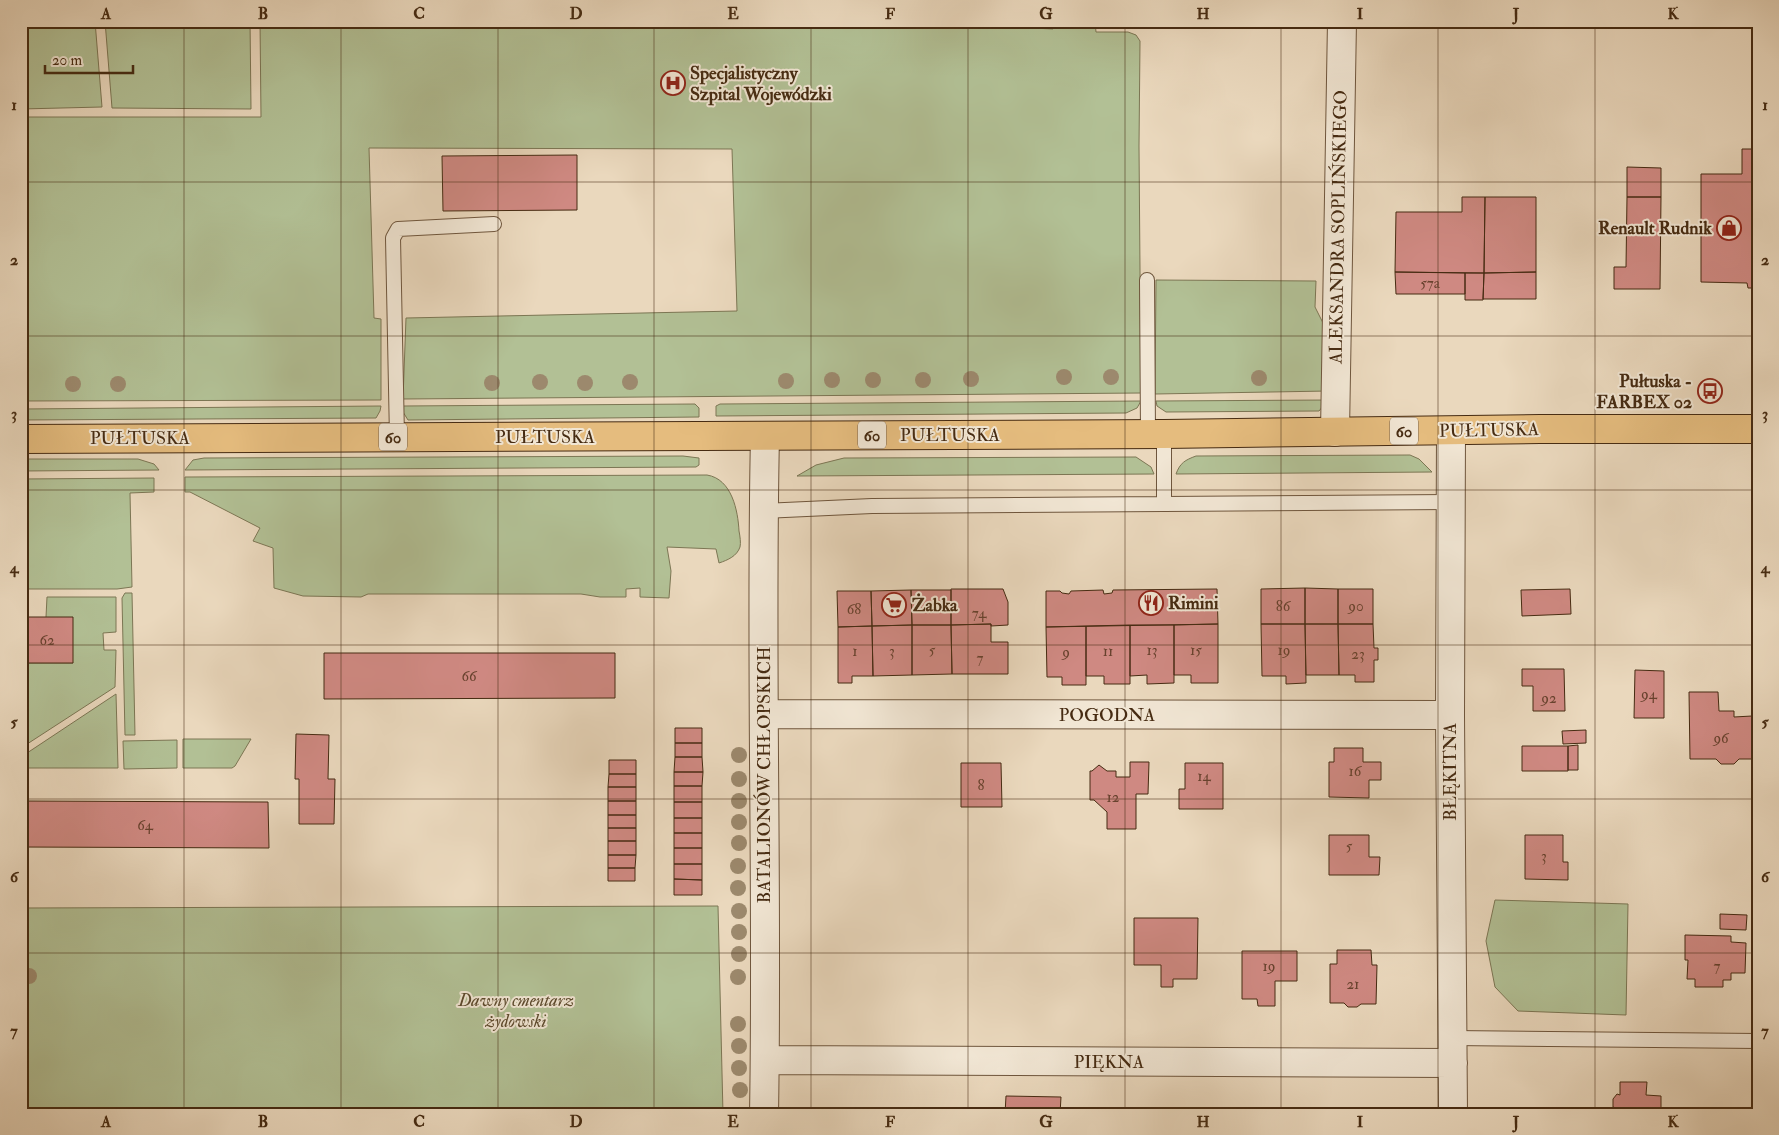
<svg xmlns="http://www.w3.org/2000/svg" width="1779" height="1135" font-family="'IM FELL Double Pica',serif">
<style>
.green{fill:#b2c095;stroke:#7c7654}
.building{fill:#cf8982;stroke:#462b12}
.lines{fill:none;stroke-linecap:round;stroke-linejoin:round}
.service-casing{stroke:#6f563d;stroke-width:16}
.minor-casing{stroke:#6f563d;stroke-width:30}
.primary-casing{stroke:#462b12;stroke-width:30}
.service{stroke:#f1e6d4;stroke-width:14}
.minor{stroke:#f1e6d4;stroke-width:28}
.primary{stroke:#e5bc7e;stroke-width:28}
.tree{fill:#9c896d}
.grid{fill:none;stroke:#462b12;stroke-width:1;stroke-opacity:0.55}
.labels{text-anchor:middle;stroke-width:4;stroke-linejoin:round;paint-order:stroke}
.number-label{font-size:15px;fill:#68422e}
.shield{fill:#f1e6d4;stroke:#79634c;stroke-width:1}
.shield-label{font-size:16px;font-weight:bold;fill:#462b12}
.poi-label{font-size:18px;font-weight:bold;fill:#462b12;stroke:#f1e6d4;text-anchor:start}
.street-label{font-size:18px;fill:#462b12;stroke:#f1e6d4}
.park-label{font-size:18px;font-style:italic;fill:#5c492c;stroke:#f1e6d4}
.neatline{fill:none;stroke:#462b12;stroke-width:2}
.grid-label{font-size:16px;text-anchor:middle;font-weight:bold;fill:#462b12}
</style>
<rect width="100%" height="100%" fill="#ead8bd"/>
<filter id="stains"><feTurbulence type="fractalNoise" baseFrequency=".004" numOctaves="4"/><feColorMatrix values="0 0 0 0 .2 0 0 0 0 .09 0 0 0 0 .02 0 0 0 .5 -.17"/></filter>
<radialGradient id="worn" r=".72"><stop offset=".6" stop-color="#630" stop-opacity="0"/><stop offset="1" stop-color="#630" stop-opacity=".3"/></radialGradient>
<path class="green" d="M61,21H95L102,107L21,109V26Z
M105,21H250L251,109L112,108Z
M260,21H891L1053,29V21H1095L1096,32H1128L1136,35L1140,41L1139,146L1141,393L403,399L406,318L737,311L732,149L369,148L374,318L381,319V400L21,401V117H261Z
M1156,280L1316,281L1315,307L1324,325L1329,391L1155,394Z
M1328,400L1319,411L1166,412L1157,406L1156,401Z
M1141,401L1137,408L1126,413L716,416V406L720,404Z
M695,404L699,408V417L408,420L403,412V406Z
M381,406L380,411L376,418L21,420V409Z
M1410,455L1419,459L1432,472L1176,474C1180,463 1185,460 1196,456Z
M683,456L699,458V465L696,467L185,470L193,460L204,458Z
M1136,457L1151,467L1154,474L797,476L816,465L844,458Z
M21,459H138L154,464L159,470L21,471Z
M707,475C732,479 738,511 739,531C740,536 741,543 740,547C737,556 728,560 719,563L716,549L667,547L671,571L669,598L640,597V588L626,589V597H600L581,594H368L361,597L303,596L274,588L273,548L253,541L260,528L190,492H185V477Z
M154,478V492L130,493L132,587L117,589H21V479Z
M125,593H132L135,735H125L122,598Z
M47,597H116V632L103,633L104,650H116L115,687L21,748V663H73L46,617Z
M116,694L118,768H21V757Z
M183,739H251L235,766L232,768H183Z
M177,740V768L124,769L123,741Z
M1495,900L1628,904L1626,1015L1518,1011L1495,987L1486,941Z
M718,906L723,1114H21V908Z"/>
<path class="building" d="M1742,149H1758V288H1748L1747,283L1701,282V174H1742Z
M577,155V210L443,211L442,156Z
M1627,167L1661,168V197H1627Z
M1462,197H1485L1484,273L1395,272L1396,212H1462Z
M1485,197H1536V272L1484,273Z
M1627,197H1661L1660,289H1614V267H1626Z
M1395,272L1465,273V294H1396Z
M1536,272V299H1483L1484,273Z
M1465,273H1484L1483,300H1465Z
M1305,588V624H1261V589Z
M1305,588L1338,589V624H1305Z
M951,589H1003L1008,602V625L991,626V624L951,625Z
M1217,589L1218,624L1046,627V591H1060L1062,593L1069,594L1071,591L1103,590L1104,594L1112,593L1113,590Z
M1338,589H1373V624H1338Z
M1570,589L1571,614L1522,616L1521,590Z
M911,590L912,625L872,626L871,591Z
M911,590H951V625H912Z
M837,591H871L872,626L838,627Z
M21,617H73V663H21Z
M991,624V642H1008V674H952L951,625Z
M1218,624V683H1191V675H1174V625Z
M1261,624H1305L1306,683L1286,684V676H1262Z
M1305,624H1338L1339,675H1306Z
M1338,624H1373L1374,648H1378V660H1374V682H1355V675H1339Z
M912,625V675L873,676L872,626Z
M912,625H951L952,674L912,675Z
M1130,625V684H1104V676H1086V626Z
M1130,625H1174V683L1147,684V675L1130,676Z
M872,626L873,676H852V683H838V627Z
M1086,626V685H1062V677H1047L1046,627Z
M324,653H615V698L324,699Z
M1522,669H1564L1565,711H1533V686H1522Z
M1635,670L1664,671V718H1634Z
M1689,692H1718L1719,711H1734V717L1752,716V759H1739L1734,764H1721L1716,759H1690Z
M675,728H702V743H675Z
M1586,730V743L1563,744L1562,731Z
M296,734L329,735L328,779H335L334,824H299V779H295Z
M675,743H702V757H675Z
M1578,745V770H1568V746Z
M1522,746H1568V771H1522Z
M1334,748H1363V762H1381V780H1369V798L1329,797V762H1334Z
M675,757H702L703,772H674Z
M609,760H636V774H609Z
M1130,762H1149L1148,794H1136V829H1107V812L1094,800H1090V771H1092L1099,765L1107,771H1116V777H1130Z
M961,763H1001L1002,807H961Z
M1185,763H1223V809H1179V789H1185Z
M674,772H703L702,786H674Z
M609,774H636V787H608Z
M674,786H702V802H674Z
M608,787H636V801H608Z
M21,801L268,802L269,848L21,847Z
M608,801H636V815H608Z
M674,802H702V818H674Z
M608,815H636V828H608Z
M674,818H702V833H674Z
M608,828H636V841H608Z
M674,833H702V848H674Z
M1329,835H1369V857H1380L1379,875H1329Z
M1525,835H1563V862H1568V880L1525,879Z
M608,841H636V855H608Z
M674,848H702V864H674Z
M608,855H636L635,868H608Z
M674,864H702V880L674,879Z
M608,868H635V881H608Z
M674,879L702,880V895H674Z
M1720,914L1747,915L1746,930L1720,929Z
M1134,918H1198L1197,979H1173V987H1161V965H1134Z
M1685,935L1731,936V942L1746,943L1745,973H1731V980H1723V987H1695V979H1687L1688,960H1685Z
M1337,950H1371L1372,965H1377L1376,1004H1361L1357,1007H1348L1344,1003H1330V964H1337Z
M1242,951H1297V981H1275V1006H1258L1257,999H1242Z
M1620,1082H1647L1646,1095L1661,1096V1114H1620V1110L1613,1107V1099L1617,1094L1620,1095Z
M1006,1096L1061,1097L1060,1114H1005Z"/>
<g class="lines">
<defs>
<path id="service" d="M1147,280L1148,434
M397,437L393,238L398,229L494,224
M1164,504L1450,502
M763,511L872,506L1164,504V434
M1452,1038L1758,1041"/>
<path id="minor" d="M1451,431L1450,715L1453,1114
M1335,432L1342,21
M764,714L1450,715
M765,1060L1453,1063
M764,1114C768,888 760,662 765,436"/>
<path id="primary" d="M21,439L1164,434L1540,429H1758"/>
</defs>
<use href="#service" class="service-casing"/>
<use href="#minor" class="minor-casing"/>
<use href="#primary" class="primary-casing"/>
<use href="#service" class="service"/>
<use href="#minor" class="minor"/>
<use href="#primary" class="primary"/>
</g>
<g class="tree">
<circle cx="1064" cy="377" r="8"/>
<circle cx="1111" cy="377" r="8"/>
<circle cx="1259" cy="378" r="8"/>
<circle cx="971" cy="379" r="8"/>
<circle cx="832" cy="380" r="8"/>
<circle cx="873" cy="380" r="8"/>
<circle cx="923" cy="380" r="8"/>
<circle cx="786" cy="381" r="8"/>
<circle cx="540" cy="382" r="8"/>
<circle cx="630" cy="382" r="8"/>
<circle cx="492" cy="383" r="8"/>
<circle cx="585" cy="383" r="8"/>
<circle cx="73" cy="384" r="8"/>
<circle cx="118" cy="384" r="8"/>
<circle cx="739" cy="755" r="8"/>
<circle cx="739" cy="779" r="8"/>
<circle cx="739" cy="801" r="8"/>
<circle cx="739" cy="822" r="8"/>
<circle cx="739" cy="843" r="8"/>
<circle cx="738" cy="866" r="8"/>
<circle cx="738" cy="888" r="8"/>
<circle cx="739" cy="911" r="8"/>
<circle cx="739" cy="932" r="8"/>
<circle cx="739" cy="954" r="8"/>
<circle cx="29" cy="976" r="8"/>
<circle cx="738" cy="977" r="8"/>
<circle cx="738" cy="1024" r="8"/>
<circle cx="739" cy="1046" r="8"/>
<circle cx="739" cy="1068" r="8"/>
<circle cx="740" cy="1090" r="8"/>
</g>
<path class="grid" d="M184,21V1114M341,21V1114M498,21V1114M654,21V1114M811,21V1114M968,21V1114M1125,21V1114M1281,21V1114M1438,21V1114M1595,21V1114M21,182H1758M21,336H1758M21,490H1758M21,645H1758M21,799H1758M21,953H1758"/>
<defs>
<symbol id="hospital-ring" viewBox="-11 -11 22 22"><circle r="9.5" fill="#f1e6d4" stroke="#8f2418" stroke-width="1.5"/><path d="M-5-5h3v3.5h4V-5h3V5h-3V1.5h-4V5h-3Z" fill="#8f2418"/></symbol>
<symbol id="shop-ring" viewBox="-11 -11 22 22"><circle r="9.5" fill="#f1e6d4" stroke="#8f2418" stroke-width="1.5"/><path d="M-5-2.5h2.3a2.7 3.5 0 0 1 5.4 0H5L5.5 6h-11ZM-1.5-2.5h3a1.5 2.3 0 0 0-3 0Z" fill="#8f2418"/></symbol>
<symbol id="bus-ring" viewBox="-11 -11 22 22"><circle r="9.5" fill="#f1e6d4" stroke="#8f2418" stroke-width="1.5"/><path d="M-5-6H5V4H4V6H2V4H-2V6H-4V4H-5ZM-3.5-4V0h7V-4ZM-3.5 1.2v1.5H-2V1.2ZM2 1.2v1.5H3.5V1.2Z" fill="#8f2418"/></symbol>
<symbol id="restaurant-ring" viewBox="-11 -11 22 22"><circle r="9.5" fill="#f1e6d4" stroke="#8f2418" stroke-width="1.5"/><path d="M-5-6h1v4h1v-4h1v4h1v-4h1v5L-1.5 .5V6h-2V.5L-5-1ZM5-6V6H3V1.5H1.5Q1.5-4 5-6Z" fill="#8f2418"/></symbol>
<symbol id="supermarket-ring" viewBox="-11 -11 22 22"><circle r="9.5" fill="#f1e6d4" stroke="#8f2418" stroke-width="1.5"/><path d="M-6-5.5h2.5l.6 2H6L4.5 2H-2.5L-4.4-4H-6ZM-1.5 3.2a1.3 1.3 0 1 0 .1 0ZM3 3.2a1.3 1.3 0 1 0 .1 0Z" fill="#8f2418"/></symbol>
</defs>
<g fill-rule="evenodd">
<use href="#hospital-ring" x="659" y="69" width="28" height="28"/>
<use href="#shop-ring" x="1715" y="214" width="28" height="28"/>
<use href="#bus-ring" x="1696" y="377" width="28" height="28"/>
<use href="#restaurant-ring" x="1137" y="589" width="28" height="28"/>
<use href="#supermarket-ring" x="880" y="591" width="28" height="28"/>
</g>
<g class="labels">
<g class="number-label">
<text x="1430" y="288">57a</text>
<text x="1283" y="611">86</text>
<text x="1356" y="611">90</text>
<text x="854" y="614">68</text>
<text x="979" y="618">74</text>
<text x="47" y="645">62</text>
<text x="932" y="655">5</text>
<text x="1152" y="655">13</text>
<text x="1196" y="655">15</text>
<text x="1284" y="655">19</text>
<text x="855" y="656">1</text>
<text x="892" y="656">3</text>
<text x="1108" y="656">11</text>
<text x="1066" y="657">9</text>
<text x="1358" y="659">23</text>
<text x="980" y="663">7</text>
<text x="469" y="681">66</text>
<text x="1649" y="699">94</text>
<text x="1549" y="703">92</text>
<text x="1721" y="743">96</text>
<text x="1355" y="776">16</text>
<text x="1204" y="781">14</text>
<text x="981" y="790">8</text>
<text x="1113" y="802">12</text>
<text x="145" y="830">64</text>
<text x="1349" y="851">5</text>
<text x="1544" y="861">3</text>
<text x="1269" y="971">19</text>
<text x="1717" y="971">7</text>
<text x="1353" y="989">21</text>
</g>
<g class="shield">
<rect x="1390" y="417.5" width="28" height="27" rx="4"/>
<rect x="858" y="421.5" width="28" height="27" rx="4"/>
<rect x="379" y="423.5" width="28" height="27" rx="4"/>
</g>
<g class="shield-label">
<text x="1404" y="437">60</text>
<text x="872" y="441">60</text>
<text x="393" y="443">60</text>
</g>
<g class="poi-label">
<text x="690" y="79">Specjalistyczny<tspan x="690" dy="21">Szpital Wojewódzki</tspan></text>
<text x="1712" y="234" text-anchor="end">Renault Rudnik</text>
<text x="1692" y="387" text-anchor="end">Pułtuska -<tspan x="1692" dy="21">FARBEX 02</tspan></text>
<text x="1168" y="609">Rimini</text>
<text x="912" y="611">Żabka</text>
</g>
<g class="street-label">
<text transform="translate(1338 227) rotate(-89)" y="6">ALEKSANDRA SOPLIŃSKIEGO</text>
<text transform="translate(1489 430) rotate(-1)" y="6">PUŁTUSKA</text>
<text x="950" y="441">PUŁTUSKA</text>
<text x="545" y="443">PUŁTUSKA</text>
<text x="140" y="444">PUŁTUSKA</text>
<text x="1107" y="721">POGODNA</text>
<text transform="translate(1450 772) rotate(-90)" y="6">BŁĘKITNA</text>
<text transform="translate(764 775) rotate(-90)" y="6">BATALIONÓW CHŁOPSKICH</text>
<text x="1109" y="1068">PIĘKNA</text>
</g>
<g class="park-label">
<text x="516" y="1006">Dawny cmentarz<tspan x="516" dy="21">żydowski</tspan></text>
</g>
</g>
<rect width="1779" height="1135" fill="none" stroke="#ead8bd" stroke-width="55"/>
<path d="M45 65v8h88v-8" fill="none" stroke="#462b12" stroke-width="2.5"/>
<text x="52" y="65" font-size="15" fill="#462b12" stroke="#f1e6d4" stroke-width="4" paint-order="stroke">20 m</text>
<rect x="28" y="28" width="1724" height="1080" class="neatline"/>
<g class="grid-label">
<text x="106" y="19">A</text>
<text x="263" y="19">B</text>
<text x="419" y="19">C</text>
<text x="576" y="19">D</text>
<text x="733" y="19">E</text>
<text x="890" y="19">F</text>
<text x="1046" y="19">G</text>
<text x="1203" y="19">H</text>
<text x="1360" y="19">I</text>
<text x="1516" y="19">J</text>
<text x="1673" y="19">K</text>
<text x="14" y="110">1</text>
<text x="1765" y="110">1</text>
<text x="14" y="265">2</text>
<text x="1765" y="265">2</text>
<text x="14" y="419">3</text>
<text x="1765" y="419">3</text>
<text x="14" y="573">4</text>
<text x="1765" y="573">4</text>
<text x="14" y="727">5</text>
<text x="1765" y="727">5</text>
<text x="14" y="882">6</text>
<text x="1765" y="882">6</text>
<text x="14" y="1036">7</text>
<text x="1765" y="1036">7</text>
<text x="106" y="1127">A</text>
<text x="263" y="1127">B</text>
<text x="419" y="1127">C</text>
<text x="576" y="1127">D</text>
<text x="733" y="1127">E</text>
<text x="890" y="1127">F</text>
<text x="1046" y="1127">G</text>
<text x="1203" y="1127">H</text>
<text x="1360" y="1127">I</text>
<text x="1516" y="1127">J</text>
<text x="1673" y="1127">K</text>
</g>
<rect width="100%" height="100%" filter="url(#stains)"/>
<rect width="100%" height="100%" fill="url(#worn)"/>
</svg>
